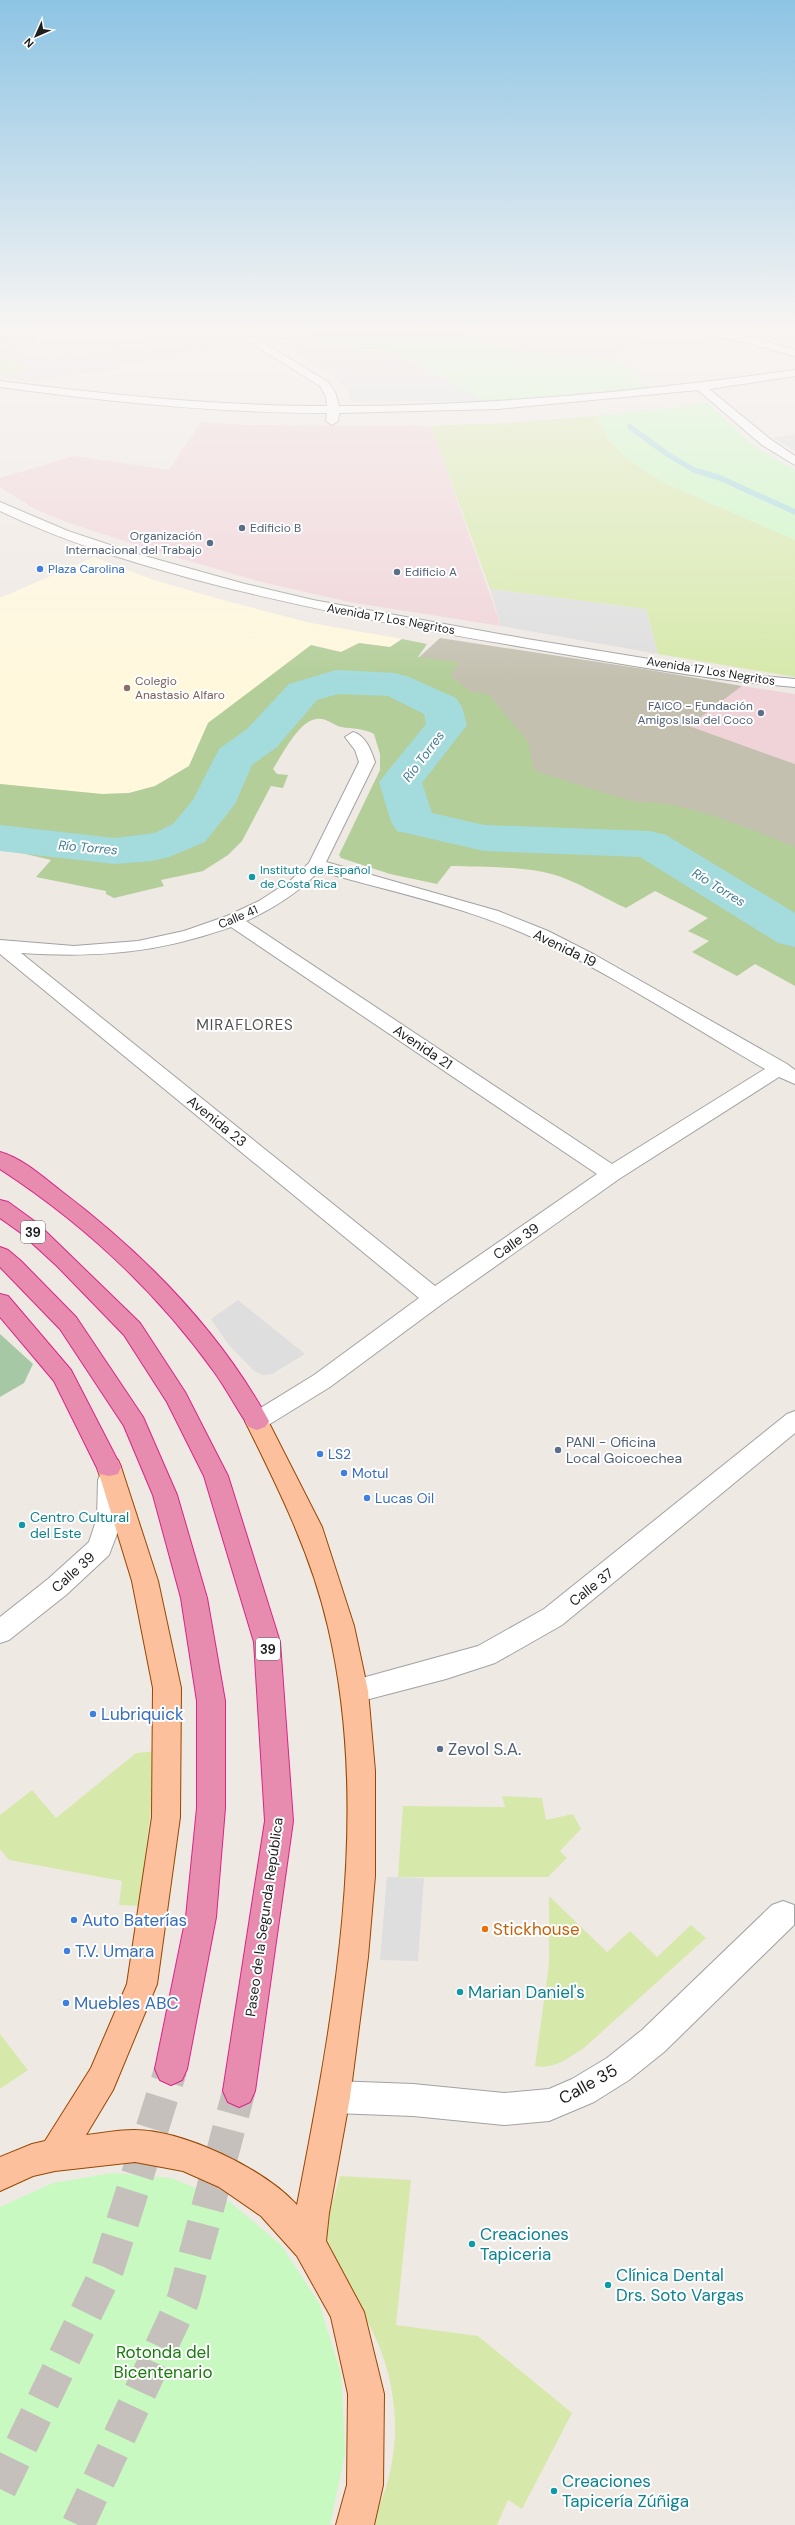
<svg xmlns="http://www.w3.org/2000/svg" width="795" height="2525" font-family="'DM Sans',sans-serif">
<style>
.residential{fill:#dcdbdb}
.commercial{fill:#f0d3d8}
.education{fill:#fff8dd}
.construction{fill:#c4c0b0}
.grass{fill:#d6e9aa}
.forest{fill:#b3ce99}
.cemetery{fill:#a7c8a5}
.park{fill:#c8f9c1}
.parking{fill:#dedede}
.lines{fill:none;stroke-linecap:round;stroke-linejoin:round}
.stream{stroke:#a4dbdd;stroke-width:5.5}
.river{fill:#a4dbdd;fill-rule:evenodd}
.highway-tunnel{stroke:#c5c0bc;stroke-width:33;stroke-dasharray:33 16;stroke-linecap:butt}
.minor-casing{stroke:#a2a2a2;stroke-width:2}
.major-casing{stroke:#984700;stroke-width:2}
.highway-casing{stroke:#da2487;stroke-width:2}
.minor{fill:#fff;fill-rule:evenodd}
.major{fill:#fcc09c;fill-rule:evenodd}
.highway{fill:#e78caf;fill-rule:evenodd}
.service-dot{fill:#5c6f8a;stroke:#fff;stroke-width:1.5}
.shop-dot{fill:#3f7fe0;stroke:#fff;stroke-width:1.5}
.education-dot{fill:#8d6e63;stroke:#fff;stroke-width:1.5}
.culture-dot{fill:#0f9aa8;stroke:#fff;stroke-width:1.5}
.food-dot{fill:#e8710a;stroke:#fff;stroke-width:1.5}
.labels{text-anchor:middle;stroke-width:4;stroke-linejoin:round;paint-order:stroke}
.far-service-label{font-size:12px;fill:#4e5e75;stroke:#fff;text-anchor:start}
.far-shop-label{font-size:12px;fill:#366cbe;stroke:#fff;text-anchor:start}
.far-street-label{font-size:12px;fill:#1e1e1e;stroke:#fff}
.far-education-label{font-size:12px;fill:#785e54;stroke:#fff;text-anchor:start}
.far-culture-label{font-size:12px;fill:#0d838f;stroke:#fff;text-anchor:start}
.far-water-label{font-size:13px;font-style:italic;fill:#417d96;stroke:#fff}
.shield{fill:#fff;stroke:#626262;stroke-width:1}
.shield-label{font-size:13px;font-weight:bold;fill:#1e1e1e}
.street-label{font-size:14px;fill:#1e1e1e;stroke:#fff}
.service-label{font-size:14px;fill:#4e5e75;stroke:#fff;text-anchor:start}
.shop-label{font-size:14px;fill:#366cbe;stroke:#fff;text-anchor:start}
.culture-label{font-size:14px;fill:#0d838f;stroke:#fff;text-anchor:start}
.neighbourhood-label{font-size:15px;letter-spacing:1px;fill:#515151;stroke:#fff}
.near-shop-label{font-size:17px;fill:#366cbe;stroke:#fff;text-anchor:start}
.near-service-label{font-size:17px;fill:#4e5e75;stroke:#fff;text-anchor:start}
.near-food-label{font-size:17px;fill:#c56008;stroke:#fff;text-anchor:start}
.near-culture-label{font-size:17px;fill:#0d838f;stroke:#fff;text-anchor:start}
.near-street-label{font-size:17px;fill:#1e1e1e;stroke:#fff}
.near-park-label{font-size:17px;fill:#187d0b;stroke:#fff}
</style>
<rect width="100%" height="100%" fill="#efe9e4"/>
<path class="residential" d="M454,331H645L611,359L551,356L506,348Z
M743,331H795V346L763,336Z"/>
<path class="commercial" d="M201,422L246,425L431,426L501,626L349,602L258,581L162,553L69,523L35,509L0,487V478L75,456L169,470Z
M742,686L795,694V764L688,726Z"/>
<path class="education" d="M94,557L154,580L230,602L311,623L402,639L390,647L359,643L341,652L311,646L208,723L189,766L155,786L129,793L102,794L0,784V598Z"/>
<path class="construction" d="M440,638L644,669L742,686L689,726L795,764V902L588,825L403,672Z"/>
<path class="grass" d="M9,331H33L0,345V335Z
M0,357L30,366L2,376Z
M595,416L610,441L629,460L665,483L795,540V677L658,654L646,609L490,589L431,426L504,423Z
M158,1751L139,1906L119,1905L122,1881L9,1860L0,1849V1815L32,1790L56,1818L136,1753Z
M502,1796L542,1798L546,1820L573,1814L581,1829L560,1851L567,1858L548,1877H398L403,1806L505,1807Z
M549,1896L607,1952L630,1931L657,1957L691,1925L706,1938L584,2048C568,2058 554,2070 535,2066L549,1964Z
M0,2034L28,2070L0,2089Z
M340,2176L411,2180L396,2325L478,2336L572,2413L522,2509L508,2500L497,2525H370C407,2456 402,2379 362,2312C355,2299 328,2264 326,2253C321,2234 335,2195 340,2176Z"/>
<path class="forest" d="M402,639L427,644L418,657L460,662L450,676L471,692L488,694L528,741L534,769L538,772L631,801L669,804L704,813L743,826L795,847V986L755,964L737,976L692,952L709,941L688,931L708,918L655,891L626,908C604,898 583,885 561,877C532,866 482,867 451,866L437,884L390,874L341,858L339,855L380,770V754L374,734C363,728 353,729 341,727C333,725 326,717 316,719C299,721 282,755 273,769L277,774L288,775L283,788L271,786L242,841L228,855L203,871L161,880L164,886L114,898L106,894V891L36,877L51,860L0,848V784L102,794L129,793L155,786L189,766L208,723L311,645L341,652L359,643L390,647Z"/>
<path class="cemetery" d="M0,1334L33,1364L24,1383L0,1397Z"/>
<path class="park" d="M302,331H454L506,348L551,356L611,359L628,367L642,382L656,389L485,401L433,372L386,351L329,344Z
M708,403L752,445L795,470V540L665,483L629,460L610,441L595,416Z
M112,2173L171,2178L230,2202L281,2245L319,2303L341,2374L345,2454L330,2525H0V2207L53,2183Z"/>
<path class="parking" d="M33,331H55L12,350L51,360L70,352L80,355L158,343L122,331H251L262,338L302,331L329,344L386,351L433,372L485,401L356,402L350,399L348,389L331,374L295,353L293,351L300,348L286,340L273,342L262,338L123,365L120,369L27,382L2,376L29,366L0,357V345Z
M795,434V451L773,438Z
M490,589L646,609L658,654L501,626Z
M238,1300L244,1305L305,1354L272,1374L263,1375L254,1371L228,1344L211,1319Z
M387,1877L424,1878L418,1961L380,1960Z"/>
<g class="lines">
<path class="stream" d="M431,331L440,334
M630,427L667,454L694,470L720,478L795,512"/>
<path class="river" d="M336,670L395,673L409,677L456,698L462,707L467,725L422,783L432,813L484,825L650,831L666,835L795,913V947L778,943L640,857L484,851L397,831L391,822L379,782L426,724L424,714L388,696L338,694L317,700L277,747L252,765L235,804L205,842L169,857L153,861L115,864L0,851V825L115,838L155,833L173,824L193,800L219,749L247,729L289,684Z"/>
<path class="highway-tunnel" d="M0,2489L108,2268L171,2069
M78,2525L183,2300L239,2091"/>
<defs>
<path id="minor" d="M697,331C731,331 762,340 795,350V356L748,343L698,333Z
M252,336L328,382L335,392L339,406C492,406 643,391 795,370V376L709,389L770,439L795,456V465L762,445L698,390L498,409L339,413L338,421L332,425L326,421L327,413C217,413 109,402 0,387V381C109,395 217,406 327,406L326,397L320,386L248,341V337Z
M0,502L68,531L134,553L245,584L313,600L527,639L741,674L795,679V687C700,679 605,661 511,645C404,627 298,607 193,579C128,561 62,541 0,511Z
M353,732C366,736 371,750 375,762L326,862L498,911L548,931L595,955L787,1064L795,1070V1084L779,1077L619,1179L442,1304L330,1387L265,1427L257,1430L249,1427L245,1421L249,1415L314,1375L419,1298L0,954V940L74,946L138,941L184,931L227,916L259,901L290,881L309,863L359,762L355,750L345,737ZM319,871C392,892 468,907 536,939C614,975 690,1026 765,1069L612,1164L246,921C274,908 298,893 319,871ZM231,927L597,1174L435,1286L21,953C99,958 157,953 231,927Z
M795,1411V1433L562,1625L495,1663L446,1679L354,1703L344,1699L340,1691L344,1683L478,1646L544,1609L787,1414Z
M110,1470L119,1473L122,1480L123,1518L109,1555L66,1595L9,1640L0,1643V1617L48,1579L89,1542L97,1518L98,1480L101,1473Z
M783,1901L794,1905V1925L664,2052L629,2080L594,2102L549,2121L504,2125L413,2116L334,2113L323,2108L318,2097L323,2086L334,2081L413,2084L504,2093L549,2089L572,2079L607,2058L642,2030L772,1905Z"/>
<path id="major" d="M257,1412L265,1415L322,1527L354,1626L368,1691L375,1771V1876L368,1957L350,2097L329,2213L326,2241L364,2312L384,2394L383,2485L374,2525H336L347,2485L348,2394L331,2317L297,2256L261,2216L219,2187L183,2171L135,2162L55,2171L33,2176L0,2191V2157L32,2144L45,2141L91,2068L127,1984L152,1817L153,1688L132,1581L97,1467L100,1460L109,1458L118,1460L121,1467L158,1581L181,1688L180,1817L157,1984L113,2090L86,2135C102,2133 118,2130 134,2130C184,2130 264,2169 297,2205C333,2020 372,1814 328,1627C311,1553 278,1488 245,1421L249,1415Z"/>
<path id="highway" d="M0,1152C22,1158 43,1177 61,1191C143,1253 219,1330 269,1421L265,1427L257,1430L249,1427C237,1409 227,1390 215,1373C157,1292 83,1223 0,1169Z
M0,1200L8,1202L37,1223L140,1323L185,1392L228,1476L280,1642L293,1821L255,2091L250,2102L239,2107L228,2102L223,2091L265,1821L254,1642L204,1476L167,1402L124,1335L57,1266L21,1233L0,1218Z
M0,1247L8,1250L21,1261L76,1317L143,1417L177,1495L207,1598L225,1701V1808L216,1917L187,2069L182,2080L171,2085L160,2080L155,2069L186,1917L197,1808V1701L181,1598L153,1495L124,1426L60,1329L0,1267Z
M0,1294L8,1296L71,1370L121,1467L118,1474L109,1476L100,1474L54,1381L0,1317Z"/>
</defs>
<use href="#minor" class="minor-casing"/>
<use href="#major" class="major-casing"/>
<use href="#highway" class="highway-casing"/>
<use href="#minor" class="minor"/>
<use href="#major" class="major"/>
<use href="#highway" class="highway"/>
</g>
<linearGradient id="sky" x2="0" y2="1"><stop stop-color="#8dc4e4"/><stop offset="0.48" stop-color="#f8f5f3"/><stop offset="1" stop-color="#f8f5f3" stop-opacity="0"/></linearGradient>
<rect width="795" height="684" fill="url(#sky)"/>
<g class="service-dot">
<circle cx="242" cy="528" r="4"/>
<circle cx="210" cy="543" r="4"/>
<circle cx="397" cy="572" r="4"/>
<circle cx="761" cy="713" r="4"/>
<circle cx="558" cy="1450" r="4"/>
<circle cx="440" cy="1749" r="4"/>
</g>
<g class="shop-dot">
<circle cx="40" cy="569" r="4"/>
<circle cx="320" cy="1454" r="4"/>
<circle cx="344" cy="1473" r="4"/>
<circle cx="367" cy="1498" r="4"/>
<circle cx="93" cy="1714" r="4"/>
<circle cx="74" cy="1920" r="4"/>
<circle cx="67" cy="1951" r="4"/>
<circle cx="66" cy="2003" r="4"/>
</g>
<circle class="education-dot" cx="127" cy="688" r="4"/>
<g class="culture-dot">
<circle cx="252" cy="877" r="4"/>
<circle cx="22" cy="1525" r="4"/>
<circle cx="460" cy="1992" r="4"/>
<circle cx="472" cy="2244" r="4"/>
<circle cx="608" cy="2285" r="4"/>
<circle cx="554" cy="2491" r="4"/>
</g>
<circle class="food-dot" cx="485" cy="1929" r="4"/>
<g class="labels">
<g class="far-service-label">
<text x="250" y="532">Edificio B</text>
<text x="202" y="540" text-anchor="end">Organización<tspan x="202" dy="14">Internacional del Trabajo</tspan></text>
<text x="405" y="576">Edificio A</text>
<text x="753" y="710" text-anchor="end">FAICO - Fundación<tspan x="753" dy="14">Amigos Isla del Coco</tspan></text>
</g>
<g class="far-shop-label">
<text x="48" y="573">Plaza Carolina</text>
</g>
<g class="far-street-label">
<text transform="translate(391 619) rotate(10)" y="4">Avenida 17 Los Negritos</text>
<text transform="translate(711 671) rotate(9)" y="4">Avenida 17 Los Negritos</text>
<text transform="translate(238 917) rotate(-23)" y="4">Calle 41</text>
</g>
<g class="far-education-label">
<text x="135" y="685">Colegio<tspan x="135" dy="14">Anastasio Alfaro</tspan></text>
</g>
<g class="far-culture-label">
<text x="260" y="874">Instituto de Español<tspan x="260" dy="14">de Costa Rica</tspan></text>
</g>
<g class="far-water-label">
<text transform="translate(423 756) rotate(-53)" y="5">Río Torres</text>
<text transform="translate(88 847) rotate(5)" y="5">Río Torres</text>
<text transform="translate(719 887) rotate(32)" y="5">Río Torres</text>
</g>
<g class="shield">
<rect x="21" y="1221" width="24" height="22" rx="3"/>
<rect x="256" y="1638" width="24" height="22" rx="3"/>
</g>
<g class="shield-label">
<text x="33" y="1237">39</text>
<text x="268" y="1654">39</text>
</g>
<g class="street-label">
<text transform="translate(565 948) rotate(26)" y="5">Avenida 19</text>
<text transform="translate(423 1047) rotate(34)" y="5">Avenida 21</text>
<text transform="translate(217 1121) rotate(39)" y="5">Avenida 23</text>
<text transform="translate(516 1241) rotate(-35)" y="5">Calle 39</text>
<text transform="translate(73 1572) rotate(-42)" y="5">Calle 39</text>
<text transform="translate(591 1587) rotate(-38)" y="5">Calle 37</text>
<text transform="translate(264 1917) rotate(-82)" y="5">Paseo de la Segunda República</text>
</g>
<g class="service-label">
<text x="566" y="1447">PANI - Oficina<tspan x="566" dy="16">Local Goicoechea</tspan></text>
</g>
<g class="shop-label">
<text x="328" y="1459">LS2</text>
<text x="352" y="1478">Motul</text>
<text x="375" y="1503">Lucas Oil</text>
</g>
<g class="culture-label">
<text x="30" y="1522">Centro Cultural<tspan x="30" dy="16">del Este</tspan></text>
</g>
<g class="neighbourhood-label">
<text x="245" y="1030">MIRAFLORES</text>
</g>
<g class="near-shop-label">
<text x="101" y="1720">Lubriquick</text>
<text x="82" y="1926">Auto Baterías</text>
<text x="75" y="1957">T.V. Umara</text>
<text x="74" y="2009">Muebles ABC</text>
</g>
<g class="near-service-label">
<text x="448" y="1755">Zevol S.A.</text>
</g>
<g class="near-food-label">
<text x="493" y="1935">Stickhouse</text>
</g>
<g class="near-culture-label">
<text x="468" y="1998">Marian Daniel's</text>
<text x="480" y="2240">Creaciones<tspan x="480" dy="20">Tapiceria</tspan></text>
<text x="616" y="2281">Clínica Dental<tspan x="616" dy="20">Drs. Soto Vargas</tspan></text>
<text x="562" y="2487">Creaciones<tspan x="562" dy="20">Tapicería Zúñiga</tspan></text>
</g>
<g class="near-street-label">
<text transform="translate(588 2084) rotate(-29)" y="6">Calle 35</text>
</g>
<g class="near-park-label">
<text x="163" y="2358">Rotonda del<tspan x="163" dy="20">Bicentenario</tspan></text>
</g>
</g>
<g transform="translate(36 36) rotate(225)" stroke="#ffffff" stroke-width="3" paint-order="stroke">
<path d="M0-3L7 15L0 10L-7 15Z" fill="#1e1e1e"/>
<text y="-6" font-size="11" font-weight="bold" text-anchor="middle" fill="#1e1e1e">N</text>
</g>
</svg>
